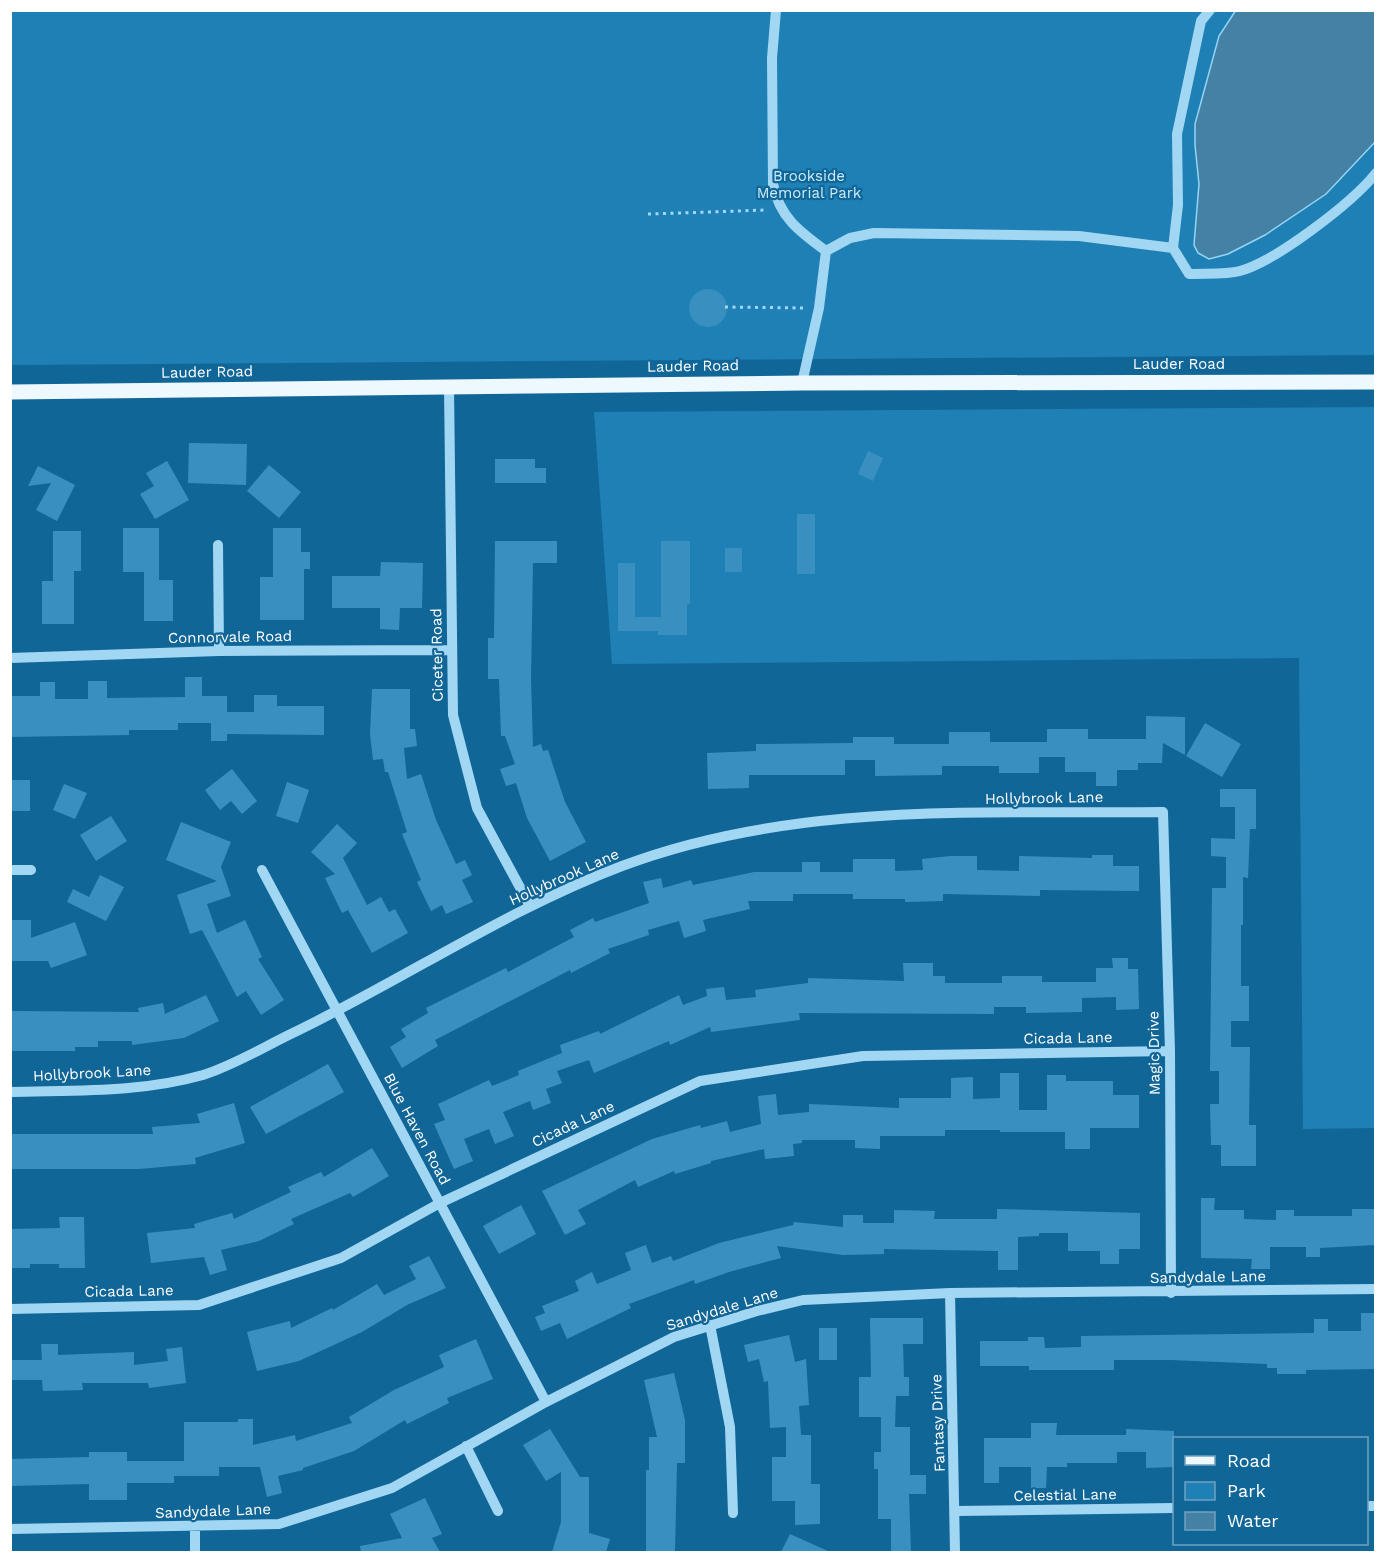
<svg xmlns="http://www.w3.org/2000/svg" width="1386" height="1563" font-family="'Work Sans',sans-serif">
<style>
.green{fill:#1f80b5}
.water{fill:#4581a4;stroke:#93d5f7;stroke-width:1.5}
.building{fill:#3990c0}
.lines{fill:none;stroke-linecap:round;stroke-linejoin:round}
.path{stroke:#a2d7f4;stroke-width:3;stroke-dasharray:3 4.5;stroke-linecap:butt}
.minor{stroke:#a2d7f4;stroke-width:10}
.major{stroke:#eef8ff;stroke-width:15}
.labels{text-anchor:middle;stroke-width:4.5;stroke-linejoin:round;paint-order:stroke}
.park-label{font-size:15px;fill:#caecfe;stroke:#116698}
.street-label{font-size:15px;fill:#fff;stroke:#116698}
</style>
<rect width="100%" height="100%" fill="#116698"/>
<path class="green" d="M10,11H1375V355L11,365Z
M1375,407V1128L1303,1129L1299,658L612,664L594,412Z"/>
<path class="water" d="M1236,10L1375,11V142L1326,194L1265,235L1228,254L1209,259L1198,253L1194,245L1199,184L1195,145V124L1219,36Z"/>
<path class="building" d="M689 308a19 19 0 1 1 38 0a19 19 0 1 1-38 0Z
M189,443L247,444L246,485L188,483Z
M868,451L883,458L873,481L858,474Z
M495,459H535V468H546V483H495Z
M167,461L189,500L155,519L140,494L154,486L146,473Z
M269,465L301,492L279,518L247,491Z
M38,466L75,485L57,521L36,510L51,483L28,486Z
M797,514H815V574H797Z
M123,528H159V580H173V621H144V572H123Z
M273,528H301V552H310V569H304V620H260V577H273Z
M53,531H81V571H74V624H42V581H53Z
M495,541H557V563H533L531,679L533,747L541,744L543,751L548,750L565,802L586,842L550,861L527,818L516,783L506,786L500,769L515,764L505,736H501L499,679H488V638H494Z
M661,541H690V604H687V635H658V631H618V563H635V617H661Z
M725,548H742V572H725Z
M381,562L423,563L422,608H400L399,630L380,629V608H332V576H380Z
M185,677H202V696H227V712H254V695H277V706H324V735L227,734V741H211V723H178V730H129V735L10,737V696H40V682H55V699H88V681H107V698L185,697Z
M372,689H410V729H415L417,746L404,748L407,779L421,774L436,820L456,864L465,860L472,875L462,880L473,902L446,914L442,905L431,911L417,882L421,880L402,834L407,832L388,772H385L383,759L373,760L370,734Z
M1146,716L1185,717V755L1163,743L1162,763H1138V770H1117V786H1096V772H1065V757H1039V773H999V766H942V775L875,776V760H845V775H749V788L708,789L707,753L756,751V744L853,743V737H894V744H949V732H990V742H1047V729H1088V739H1146Z
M1205,723L1241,744L1222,777L1186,756Z
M232,769L257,801L242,814L231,801L220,810L205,790Z
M10,780H30V811H10Z
M287,782L309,790L298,823L276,816Z
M64,784L87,793L75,819L53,810Z
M1220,789H1256V829H1250L1248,878L1243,877V925H1241V986H1249V1021H1231V1047H1250L1249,1125H1256V1166H1221V1145H1211L1210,1104H1219V1071H1210L1212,888H1226V857L1211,856V838L1235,839V807H1220Z
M111,816L127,841L96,861L80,835Z
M181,822L231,842L221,867L231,896L207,904L217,933L245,920L262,957L258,959L284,1000L261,1015L246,991L237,997L202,930L190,934L177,895L217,881L166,860Z
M337,824L357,843L343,858L367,905L381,897L389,912L395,909L408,933L372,953L348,910L342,913L325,878L335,874L311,852Z
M1092,855H1113V866H1139V891L1040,890V896L943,894V901L905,902V899H853V894H793V901H748L750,909L703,920L706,931L684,938L679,921L648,930L649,935L608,949L610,953L571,973L570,970L435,1040L438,1046L402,1068L390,1047L406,1037L401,1029L428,1013L426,1008L506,968L508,972L574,937L570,930L593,918L595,922L649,903L643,882L661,878L663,888L691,880L693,885L754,872H802V862H820V872H853V859H895V871L923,870L922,859L950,856H977V870L1019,871V856L1092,858Z
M100,875L124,887L106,921L67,902L73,889L89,897Z
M10,920H31V938L75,922L87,955L51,968L48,961H10Z
M1112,958H1128V969H1138L1139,1009L1116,1010V997L1082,998V1012L1026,1013V1007H994V1014L799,1013L800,1020L711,1032L710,1027L670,1045L669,1041L594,1073L589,1060L557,1071L562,1083L546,1089L551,1103L533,1110L530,1101L503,1112L514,1136L495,1144L489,1129L464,1139L473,1161L454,1169L434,1124L445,1120L438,1104L489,1080L492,1086L519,1075L518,1071L562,1053L560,1045L599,1031L600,1034L679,995L683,1005L707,996L706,989L724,987L726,1000L756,997L755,990L808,983V978L904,981L903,963H933V976H945V983H1002V976H1042V982H1096V968H1113Z
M206,995L219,1021L184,1038L132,1045V1041H98V1047H75V1051H10V1011L139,1012L138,1008L163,1003L165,1014Z
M328,1064L344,1092L266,1134L250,1107Z
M1000,1073H1019V1110H1047V1075H1066V1081H1113V1095H1139V1128H1090V1149H1065V1132H1000V1130H945V1136H880V1149L855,1148V1140H802V1143L793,1144L794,1156L765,1159L764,1149L711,1161V1163L675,1174L674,1171L638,1187L635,1180L578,1210L586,1224L565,1235L542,1191L652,1139L700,1125L701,1128L727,1121L730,1132L761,1124L758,1096L776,1094L778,1115L809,1112V1104L899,1108V1098H951V1078L973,1077V1099L1000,1098Z
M234,1103L245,1143L195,1158L196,1164L139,1169H10V1134H153L152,1127L200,1123L197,1114Z
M372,1148L389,1176L353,1197L350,1193L291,1219L294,1224L259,1241L221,1250L227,1270L210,1275L204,1257L151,1263L147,1233L195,1228L194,1224L232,1213L234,1219L291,1192L288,1187L321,1172L324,1177Z
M1201,1198H1215L1214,1210H1244V1219L1276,1220V1210H1294V1216H1352V1209H1376V1245L1320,1248V1257H1306V1247H1270V1269H1251L1252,1259L1201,1258Z
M521,1205L536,1234L499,1254L483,1226Z
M997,1209L1140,1213V1249H1119V1264H1100V1251H1068V1233H1039V1236L1018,1237V1270H998V1251L884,1249V1254L843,1255L777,1246L781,1258L729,1272L695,1284L694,1280L629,1304L631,1308L567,1339L560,1323L541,1331L535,1317L545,1313L542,1306L579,1291L575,1281L586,1275L592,1272L597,1284L631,1270L625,1253L646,1245L652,1263L671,1256L673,1261L719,1243L793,1225L794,1222L843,1227V1215H863V1223H894V1210L935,1211L934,1219H997Z
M59,1217H84L85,1268H59V1264H30V1268H10V1229L60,1228Z
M429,1256L446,1288L407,1305L362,1332L299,1361L257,1371L247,1332L290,1321L291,1328L332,1308L333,1310L377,1284L384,1295L416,1279L409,1266Z
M1361,1313H1376V1369L1306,1370V1374H1277V1368H1267V1364L1171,1360H1114V1370H1029V1366H980V1341H1028V1337H1044L1045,1348L1081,1347V1336L1314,1333V1319H1328V1331H1361Z
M870,1318H923V1344H903L904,1377H909V1396H896L895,1427H910V1475H926V1494H909L911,1552H891V1519H878V1469H874V1452H881V1417H859V1377H871Z
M819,1328H837V1360H819Z
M789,1335L795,1362L806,1359L809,1405L799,1406L801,1435H811V1484H820V1524L795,1525V1501H772V1457H786V1427L770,1428L768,1381L764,1382L759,1359L748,1362L744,1345Z
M476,1339L493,1379L447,1398L449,1403L407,1424L405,1420L354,1451L303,1468V1470L278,1476L282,1493L267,1497L260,1467H219V1476H174V1483H127V1500H89V1484L10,1486V1459L89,1457V1452H127V1461H184V1422H238V1419H253V1445L295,1435L296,1441L352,1423L349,1417L394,1390L444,1367L439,1355Z
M41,1344H58V1355L134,1352V1365L168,1361L166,1349L182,1347L186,1383L149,1388L148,1383H82L83,1390L43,1391L42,1380H10V1360H42Z
M674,1373L685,1420V1463H677L675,1552H646V1470H649V1437H657L644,1380Z
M1031,1423H1057L1056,1435H1126V1429L1174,1431V1467L1146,1468V1452H1117V1463H1067V1467H1047L1046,1488H1031V1467H999V1483H984V1438H1031Z
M550,1429L580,1477H589V1533L610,1539L606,1552H552L561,1522V1472L546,1481L523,1445Z
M425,1498L442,1534L432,1538L440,1552H361L360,1546L402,1538L390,1514Z
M790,1534L830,1552H781Z"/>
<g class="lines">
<path class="path" d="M648,214L767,210
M725,307L805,308"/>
<path class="minor" d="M776,10L772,58L773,184C779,217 800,232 826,251L850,238L874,233L1079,236L1173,248L1189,274C1205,273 1225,275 1240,271C1276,261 1352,203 1376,173
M1173,248L1178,205L1177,134L1201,21L1210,10
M802,383L819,308L826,251
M449,387L453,715L477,808L530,906
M218,545L219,651
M10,658L219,651L451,650
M10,870H31
M262,870L546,1402
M10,1092C77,1090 139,1093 203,1075C235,1065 267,1045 297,1031C406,978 508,909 622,866C795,801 982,814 1163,812L1170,1051L1171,1293
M950,1293L955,1552
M10,1309L199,1305L341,1258L440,1203L700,1081L863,1056L1170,1051
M710,1325L730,1427L733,1513
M466,1446L498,1511
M1366,1506H1376
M956,1511L1174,1508
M195,1528V1552
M10,1529L279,1524L392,1488L546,1402L674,1337L757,1311L803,1300L950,1293L1376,1289"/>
<path class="major" d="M10,392L802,383L1376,382"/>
</g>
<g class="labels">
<g class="park-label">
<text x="809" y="181">Brookside<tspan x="809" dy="17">Memorial Park</tspan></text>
</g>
<g class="street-label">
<text x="1179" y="369">Lauder Road</text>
<text transform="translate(693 366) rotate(-1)" y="5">Lauder Road</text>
<text transform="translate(207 372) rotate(-1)" y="5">Lauder Road</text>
<text transform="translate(230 637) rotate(-1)" y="5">Connorvale Road</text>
<text transform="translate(437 655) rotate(-91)" y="5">Ciceter Road</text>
<text transform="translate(1044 798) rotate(-1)" y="5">Hollybrook Lane</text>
<text transform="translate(564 877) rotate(-24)" y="5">Hollybrook Lane</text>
<text transform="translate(1068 1038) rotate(-1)" y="5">Cicada Lane</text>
<text transform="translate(1154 1053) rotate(-91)" y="5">Magic Drive</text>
<text transform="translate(92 1073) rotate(-3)" y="5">Hollybrook Lane</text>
<text transform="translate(573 1124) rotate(-25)" y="5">Cicada Lane</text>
<text transform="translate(417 1129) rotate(62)" y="5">Blue Haven Road</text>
<text transform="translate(1208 1277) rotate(-1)" y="5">Sandydale Lane</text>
<text transform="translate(129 1291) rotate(-1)" y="5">Cicada Lane</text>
<text transform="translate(722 1309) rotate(-17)" y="5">Sandydale Lane</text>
<text transform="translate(938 1423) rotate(-92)" y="5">Fantasy Drive</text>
<text transform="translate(1065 1495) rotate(-1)" y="5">Celestial Lane</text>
<text transform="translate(213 1511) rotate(-2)" y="5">Sandydale Lane</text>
</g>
</g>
<rect width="1386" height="1563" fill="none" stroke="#ffffff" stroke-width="24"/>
<rect x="1173" y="1437" width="195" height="108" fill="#116698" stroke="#70a3c1" stroke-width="1.5"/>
<rect x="1185" y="1456" width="30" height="9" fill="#eef8ff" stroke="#70a3c1" stroke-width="1.5"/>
<text x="1227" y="1467" font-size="18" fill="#ffffff">Road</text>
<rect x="1185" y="1482" width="30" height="18" fill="#1f80b5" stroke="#70a3c1" stroke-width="1.5"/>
<text x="1227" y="1497" font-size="18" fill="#ffffff">Park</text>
<rect x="1185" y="1512" width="30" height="18" fill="#4581a4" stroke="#70a3c1" stroke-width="1.5"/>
<text x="1227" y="1527" font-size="18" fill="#ffffff">Water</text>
</svg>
